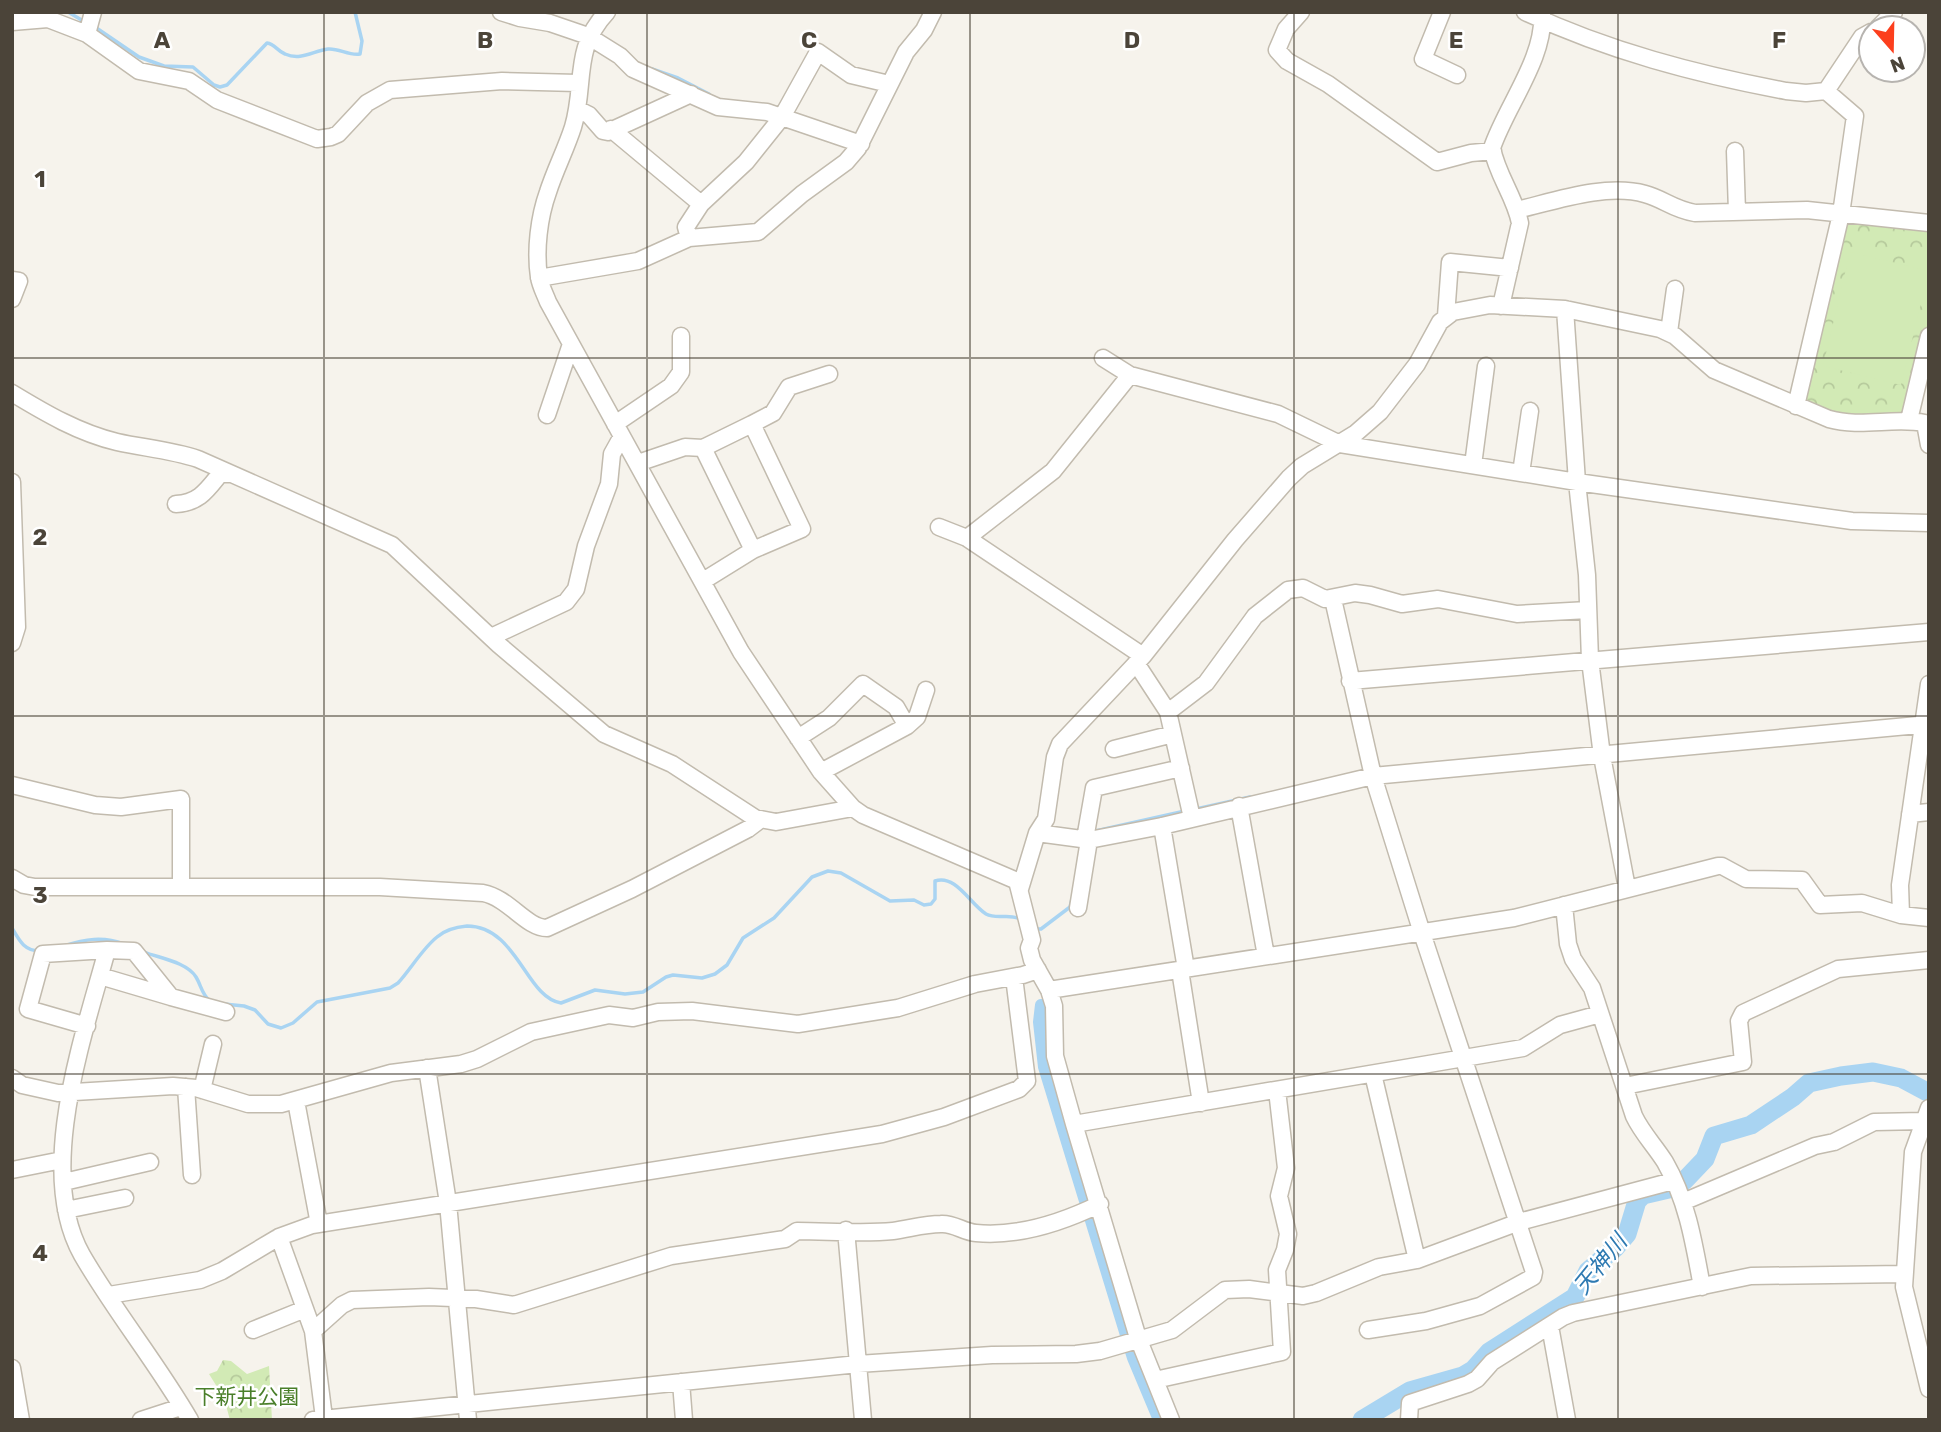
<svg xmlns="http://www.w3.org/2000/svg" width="1941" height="1432" font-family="Rubik,'Noto Sans JP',sans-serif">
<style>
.park{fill:url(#park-crowns)}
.pitch{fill:#d2eab5}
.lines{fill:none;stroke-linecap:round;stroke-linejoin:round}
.stream{stroke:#a9d4f2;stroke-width:3.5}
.canal{stroke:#a9d4f2;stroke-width:12}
.river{stroke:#a9d4f2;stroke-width:19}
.minor-casing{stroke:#c2bbae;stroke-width:19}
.minor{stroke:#fff;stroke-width:16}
.grid{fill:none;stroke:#4b4439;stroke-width:2;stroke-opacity:0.55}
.labels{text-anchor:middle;stroke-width:5;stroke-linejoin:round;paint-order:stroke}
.park-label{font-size:21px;fill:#4a7f2a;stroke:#fff}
.water-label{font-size:23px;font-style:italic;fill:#2e7ab2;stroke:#fff}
.grid-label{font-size:23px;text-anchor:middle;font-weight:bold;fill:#4b4439;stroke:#fff;stroke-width:5;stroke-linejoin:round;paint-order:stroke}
</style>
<defs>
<pattern id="park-crowns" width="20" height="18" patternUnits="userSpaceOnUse" patternTransform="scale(1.75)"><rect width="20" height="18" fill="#d2eab5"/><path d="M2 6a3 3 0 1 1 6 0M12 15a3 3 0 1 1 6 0" fill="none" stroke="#b6ca9c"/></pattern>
</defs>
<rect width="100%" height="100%" fill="#f6f3ec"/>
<path class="park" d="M1850,222L1929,227V322L1906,410L1896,417L1841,419L1801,402L1843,223Z
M223,1360L231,1361L247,1374L269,1366L272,1420H230L224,1398L209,1374L217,1371Z"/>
<path class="pitch" d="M1850,252L1929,271L1901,385L1823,366Z"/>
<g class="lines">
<path class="stream" d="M68,12L85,22
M95,27L139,57L164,66L193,67L214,85L220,87L227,85L267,43C275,44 277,51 285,54C301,61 313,51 328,49C339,48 349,56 360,54L362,41L355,12
M652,69L678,78L709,94
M1196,809L1250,797
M1091,832L1185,811
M12,928C19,940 24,951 40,951
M1034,929H1041L1070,907L1072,899
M64,946C85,939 103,936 124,944
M144,952C159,958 187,962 196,977C201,985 202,995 210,1001
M224,1004L244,1006L255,1010L268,1024L281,1028L293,1023L317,1002L390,988L398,983C411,969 422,949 437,937C446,929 456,927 467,926C517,926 526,998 561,1003L595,990L625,994L643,992L666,977L673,975L702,978L715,974L727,965L743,938L774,918L812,877L828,871L841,873L890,901L914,900L924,905L931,904L935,899V881C956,874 970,904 986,914C997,920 1009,913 1020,919"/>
<path class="canal" d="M1041,1005L1039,1022L1044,1067L1133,1358L1159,1420"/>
<path class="river" d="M1362,1420L1410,1391L1463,1376L1473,1370L1489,1352L1575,1297L1588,1271L1615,1248L1627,1234L1637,1201L1643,1195L1673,1188L1685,1180L1705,1159L1714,1136L1751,1125L1793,1097L1809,1083L1841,1076L1873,1072L1901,1078L1929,1093"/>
<defs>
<path id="minor" d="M93,12L87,34L139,71L189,81L217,100L317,139L331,137L338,134L367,103L390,90L502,81L578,83
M501,12L520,18L550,23L588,36L620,56L633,69L718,107L767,112L861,144
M607,12C572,49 586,84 573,127C566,149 555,170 548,192C539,217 535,250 539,277C540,285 545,294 548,302L741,652L821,772L853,808L863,815L1017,881L1032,940L1029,948L1032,960L1049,990L1054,1006L1055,1056L1074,1124L1138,1338L1171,1420
M1301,12L1286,29L1277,50L1287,61L1328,84L1437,162L1471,153L1493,151
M1442,12L1423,59L1457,75
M1525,12C1608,51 1696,74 1786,91L1806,93L1826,91
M12,22L48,19L87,34
M1878,28L1894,12
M577,109L589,115L603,131L608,132L691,94
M611,129L701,204
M1735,151L1737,212
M1517,210C1555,201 1606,183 1645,194C1664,199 1672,209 1695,213L1807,210L1929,223
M689,238L686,227L701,204L746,162L782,117L818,52L851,75L889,84
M539,278L638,261L689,238L758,232L802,194L846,162L858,148L906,52L924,30L933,12
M12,280L19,281L12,299
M1501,306L1520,223C1515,197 1497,175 1492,148C1506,106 1546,57 1542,12
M1565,309L1577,482L1587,575L1590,660L1602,756L1627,888
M1446,316L1450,262L1510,268
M1669,332L1675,289
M1103,358L1130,375L1278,414L1340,444L1577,482L1852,521L1929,523
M12,393C45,413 79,433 117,442C144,448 171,450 198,459L392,545L499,645L604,734L672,764L755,818L776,822L853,808
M1796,406L1841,214L1855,116L1826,91L1862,37L1871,32
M547,415L571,344
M1909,420L1929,336
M615,424L671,386L681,372V336
M752,424L773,413L789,387L829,374
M703,448L752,424L802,529L753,550
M638,463L685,447L703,448L753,550L703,581
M1473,465L1486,366
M1521,473L1530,411
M12,482L17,627L12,643
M176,504C199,503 207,490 220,474H230
M939,527L967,538L1143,656
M967,538L1053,471L1130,375
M1333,599L1373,776L1422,933L1534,1272L1533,1277L1480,1306L1426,1321L1368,1330
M491,637L566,602L576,589L586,546L609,484L612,454L622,436
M1136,663L1168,712L1192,818
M1350,681L1929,632
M1168,712L1206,683L1255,616L1288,590L1303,588L1325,599L1355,593L1370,595L1402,604L1438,599L1517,614L1588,610
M798,738L829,718L863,684L896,707L907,726
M1114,749L1173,734
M821,772L907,726L917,717L926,690
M12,785L95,805L121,807L181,799V886
M1239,806L1266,956
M1910,814L1929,812
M1162,826L1186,969
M1037,833L1089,840L1162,826L1373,776L1929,724
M1085,839L1094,788L1181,768
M12,878L24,885L35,887H380L483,893C509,898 526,928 547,928L632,889L748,829L760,820
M1020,889L1037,833L1046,819L1055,757L1060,744L1143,656L1235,540L1289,478L1302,466L1356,433L1380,412L1417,364L1440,322L1453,312L1490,305L1565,309L1660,329L1675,336L1714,370L1829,419C1861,428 1893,417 1925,423L1929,445
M1564,905L1568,944L1573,959L1592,988L1634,1116C1642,1133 1655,1146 1665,1162C1687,1200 1694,1243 1702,1287
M1078,908L1089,840
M1901,915L1900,885L1929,684
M1180,970L1201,1103
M100,976L171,997
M1049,990L1514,918L1718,866H1722L1746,879L1802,880L1820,905L1862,903L1901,915L1929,918
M87,1026L28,1009L43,954L107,950
M427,1068L448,1203L468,1420
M1373,1074L1417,1260L1519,1222L1673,1181
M12,1078L22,1085L58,1093L173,1086L196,1088L248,1104H281L391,1073L461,1064L477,1059L531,1032L609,1015L633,1018L658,1012L692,1011L798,1024L898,1008L975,984L1023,975L1038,970
M1625,1086L1743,1062L1739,1021L1743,1013L1838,969L1929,960
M186,1087L192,1175
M202,1090L213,1044
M296,1101L319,1224
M1929,1108L1913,1152L1904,1287L1929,1389
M1074,1124L1523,1048L1560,1025L1600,1014
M12,1170L62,1160
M64,1182L150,1162
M1683,1202L1815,1146L1834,1142L1874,1122L1924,1121
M66,1210L125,1198
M846,1230L863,1420
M279,1237L313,1331
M109,1295L200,1280L222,1271L279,1237L312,1225L882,1134L944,1117L1019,1089L1027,1081L1014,977
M1550,1326L1567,1420
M253,1330L305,1309
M12,1368L21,1420
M1155,1380L1282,1352L1277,1270L1285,1250L1288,1234L1279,1196L1286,1168L1277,1090
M681,1382L684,1420
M324,1418L313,1331L342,1305L352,1300L429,1297L476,1299L514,1305L671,1256L785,1239L797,1231C827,1231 864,1234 893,1231C909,1229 924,1224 941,1224C954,1223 963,1232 976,1233C1019,1237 1061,1223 1100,1204
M141,1420L181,1407
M190,1420C157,1363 115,1312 82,1255C35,1172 84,1035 107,950L134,951L171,997L226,1012
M313,1420L858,1364L992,1355L1076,1354L1100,1351L1172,1330L1225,1290L1249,1289L1303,1296L1316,1293L1379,1267L1417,1260
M1409,1420L1410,1403L1468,1384L1477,1379L1492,1362L1563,1317L1573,1313L1751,1276L1904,1274"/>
</defs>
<use href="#minor" class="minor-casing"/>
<use href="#minor" class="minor"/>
</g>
<path class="grid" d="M324,12V1420M647,12V1420M970,12V1420M1294,12V1420M1618,12V1420M12,358H1929M12,716H1929M12,1074H1929"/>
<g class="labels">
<g class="park-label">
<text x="247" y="1404">下新井公園</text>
</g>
<g class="water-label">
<text transform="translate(1600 1264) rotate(-51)" y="8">天神川</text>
</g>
</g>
<g class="grid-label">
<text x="162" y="48">A</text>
<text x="485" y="48">B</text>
<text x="809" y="48">C</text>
<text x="1132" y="48">D</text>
<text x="1456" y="48">E</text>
<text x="1779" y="48">F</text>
<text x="40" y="187">1</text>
<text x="40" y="545">2</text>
<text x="40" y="903">3</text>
<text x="40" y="1261">4</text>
</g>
<rect width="1941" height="1432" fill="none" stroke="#4b4439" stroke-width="28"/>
<g transform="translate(1892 49) rotate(160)"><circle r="33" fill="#ffffff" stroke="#b7b4b0" stroke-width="2"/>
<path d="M0-5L12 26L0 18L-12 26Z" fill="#fc3f1d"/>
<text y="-10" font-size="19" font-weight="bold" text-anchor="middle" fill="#4b4439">N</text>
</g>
</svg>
